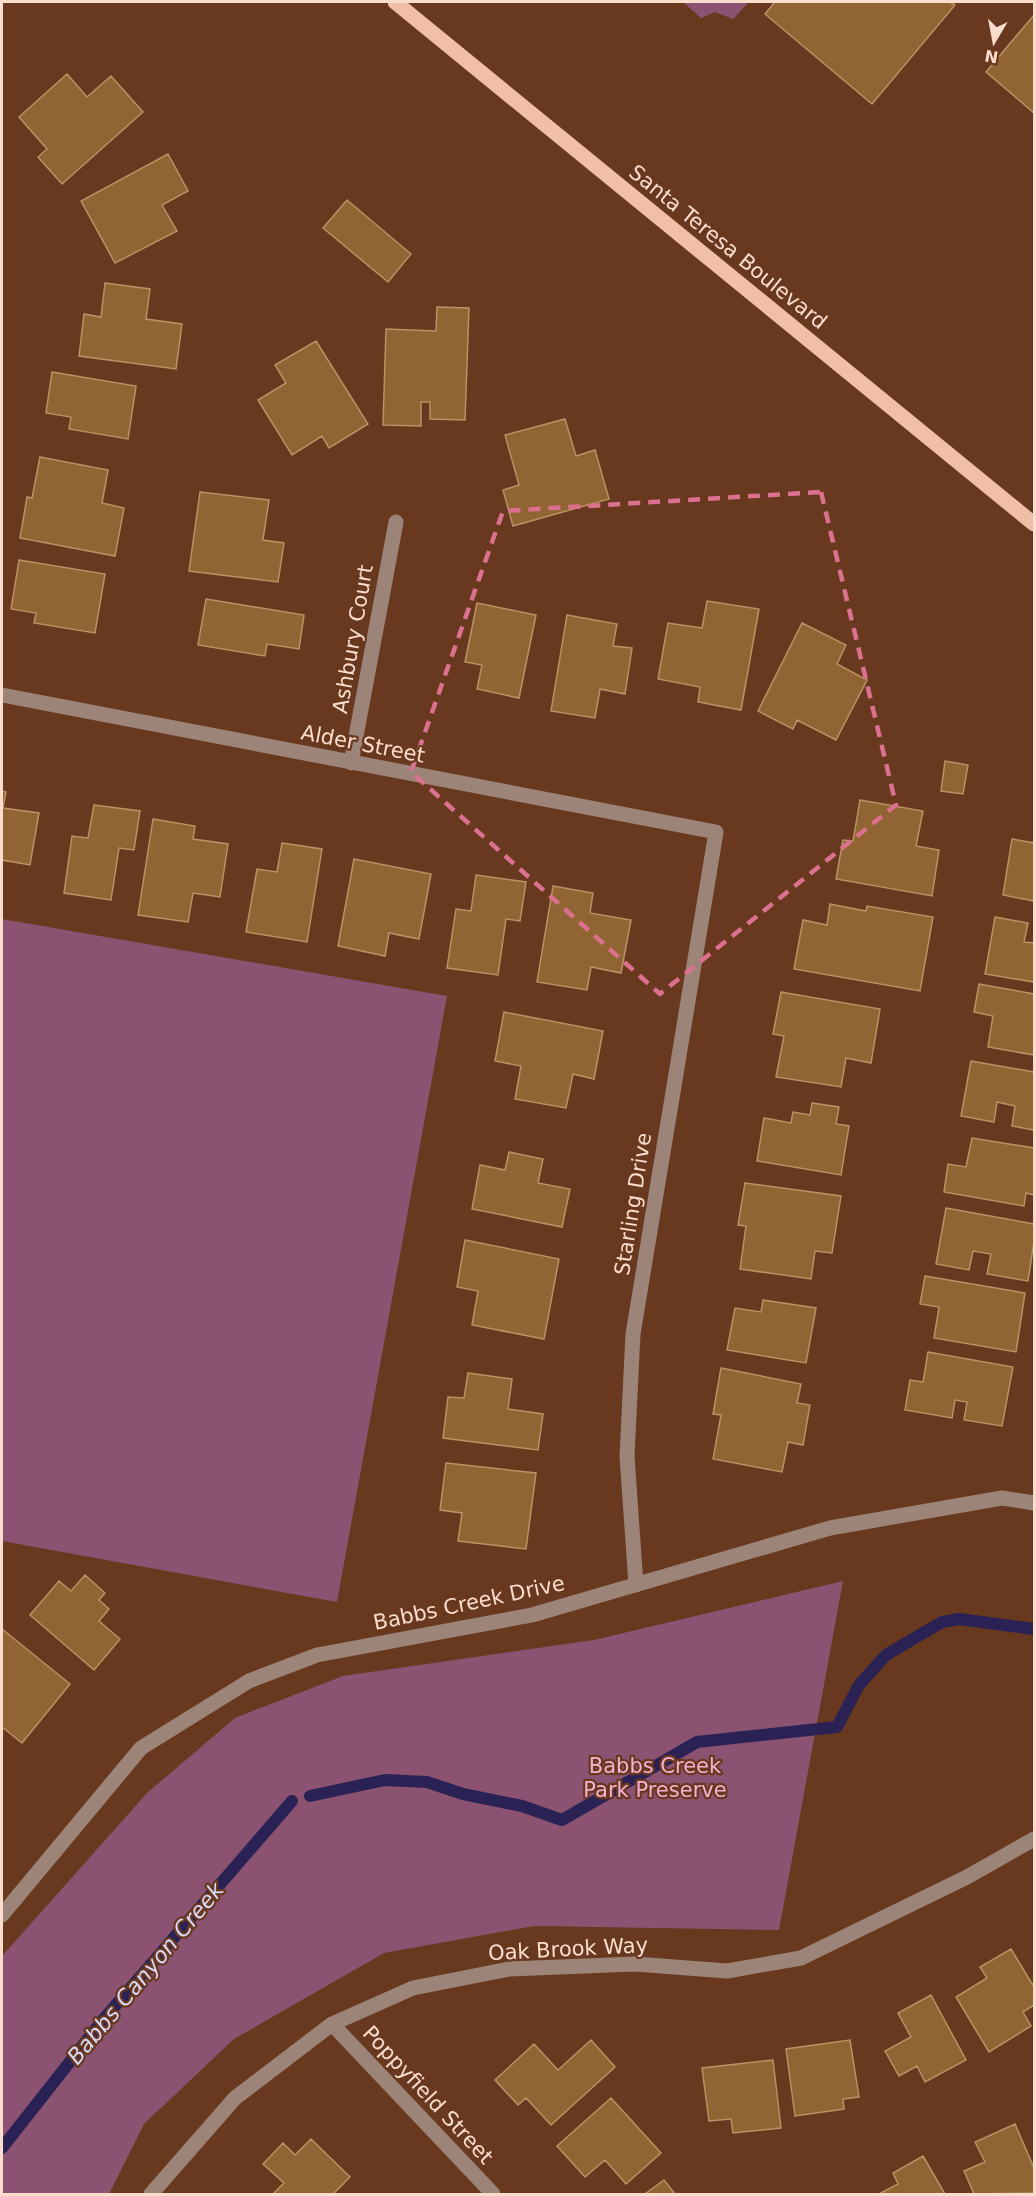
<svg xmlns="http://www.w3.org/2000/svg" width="1036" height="2196" font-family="'DejaVu Sans',sans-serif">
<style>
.green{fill:#8c5271}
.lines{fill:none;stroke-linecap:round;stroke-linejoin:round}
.stream{stroke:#2a2254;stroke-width:12}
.building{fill:#916533;stroke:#bb9165;stroke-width:1.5}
.minor{stroke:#9d8478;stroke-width:15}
.major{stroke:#f1bfa7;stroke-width:15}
.marked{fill:none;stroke:#dc718f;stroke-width:4.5;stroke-dasharray:12 8;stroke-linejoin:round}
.labels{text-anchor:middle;stroke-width:4.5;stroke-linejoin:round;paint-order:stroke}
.street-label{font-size:21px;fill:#fbddce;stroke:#68391f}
.park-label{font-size:21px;fill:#f7b0d4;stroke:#68391f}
.water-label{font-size:22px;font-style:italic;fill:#dad9fb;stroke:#68391f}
</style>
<rect width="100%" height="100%" fill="#68391f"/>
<path class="green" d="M683,2H682H749L733,19L715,12L701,18Z
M2,919L447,996L337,1602L2,1541Z
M843,1581L779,1930L534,1926L384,1953L234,2039L144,2124L109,2194H2V1956L147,1793L235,1718L343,1676L594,1640Z"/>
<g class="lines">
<path class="stream" d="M310,1796L385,1780L427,1782L463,1794L522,1806L562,1820L697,1742L837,1727L859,1685L886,1655L942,1622L959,1619L1034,1629
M2,2148L102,2021L292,1801"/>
</g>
<path class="building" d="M775,2H950L955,5L872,104L765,14Z
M1034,15V113L986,72Z
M67,74L87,97L111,76L143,112L62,184L38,157L47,149L19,117Z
M168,154L188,191L162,205L177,231L115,263L81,201Z
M347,200L411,254L388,282L323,228Z
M105,283L150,289L146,319L182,324L176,369L79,356L84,314L101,317Z
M437,307L469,308L465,420L430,419V402H421V426L383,425L386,329L436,331Z
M316,341L368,424L329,448L322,436L292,455L258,400L286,383L275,365Z
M52,372L136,386L128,439L69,429L71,417L46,413Z
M565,419L576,456L595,450L609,499L513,526L503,490L519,485L505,435Z
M40,457L108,470L102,503L124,508L115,556L20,538L27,497L32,498Z
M200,492L269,500L263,540L284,543L278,582L189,571Z
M19,560L105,574L95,633L34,623L36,613L11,609Z
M206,599L304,615L299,649L267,644L265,656L198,645Z
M707,601L759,609L741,710L698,702L700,687L658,679L668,623L702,628Z
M477,603L536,615L519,698L477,689L482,665L465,662Z
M567,615L617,624L613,646L632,648L625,694L600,689L595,718L551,711Z
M802,623L846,645L837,664L867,680L836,740L797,720L793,729L758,711Z
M945,761L968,765L963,794L941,791Z
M2,791L6,792L3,808L39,813L30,865L2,860Z
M860,800L923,811L916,846L939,850L932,896L836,879L843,840L853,841Z
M94,805L140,811L134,850L119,848L111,900L64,893L72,836L88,838Z
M153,819L195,826L193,839L228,844L220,897L193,893L188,922L138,915Z
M1012,839L1034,843V901L1003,895Z
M282,843L322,849L307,942L246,932L257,869L277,872Z
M354,859L431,874L419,939L389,933L385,956L338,946Z
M476,875L526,882L520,921L506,919L498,975L447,968L456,909L471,911Z
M553,886L593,893L590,913L631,920L621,973L591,967L587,990L537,982Z
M830,904L866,911L867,906L933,917L920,991L794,969L803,920L827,925Z
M995,917L1028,923L1024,942L1034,943V982L985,974Z
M979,984L1034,994V1055L988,1047L993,1016L974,1012Z
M781,992L880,1009L871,1063L846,1058L841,1087L776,1077L784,1036L773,1034Z
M504,1012L603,1031L594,1079L573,1074L566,1108L515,1099L521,1066L495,1061Z
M971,1061L1034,1072V1130L1012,1126L1015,1106L997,1102L994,1122L961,1116Z
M812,1103L839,1107L836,1124L849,1126L841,1175L757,1161L764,1118L791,1123L793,1112L810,1115Z
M972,1138L1034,1148V1195L1026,1193L1024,1206L944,1192L948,1164L966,1167Z
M509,1152L543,1159L538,1183L570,1189L562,1227L472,1209L480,1165L505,1170Z
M745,1183L841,1196L832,1253L815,1251L811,1279L740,1269L746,1226L738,1225Z
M946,1208L1034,1224V1241L1028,1281L987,1274L991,1254L973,1251L969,1270L936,1264Z
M465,1240L559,1259L544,1339L472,1325L478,1291L457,1287Z
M925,1276L1025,1293L1016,1352L934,1338L939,1307L920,1304Z
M763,1300L816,1308L806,1363L727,1350L735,1308L761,1312Z
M928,1352L1013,1367L1002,1426L964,1420L967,1402L955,1400L952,1418L905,1410L910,1380L923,1382Z
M721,1368L801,1384L797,1403L810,1405L803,1445L788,1442L782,1472L713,1459L721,1415L713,1414Z
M468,1373L512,1379L508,1409L543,1414L538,1450L443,1438L448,1397L464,1398Z
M446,1463L536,1473L526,1549L458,1541L462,1513L440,1510Z
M85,1575L105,1593L99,1600L109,1609L99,1621L120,1639L94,1670L30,1615L59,1581L71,1591Z
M2,1629L70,1684L22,1743L2,1727Z
M1011,1949L1034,1987V2005L1023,2012L1031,2026L989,2052L956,1997L987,1978L980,1967Z
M931,1995L966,2060L925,2082L917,2066L899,2076L885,2051L911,2037L898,2013Z
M591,2040L615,2067L551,2125L526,2098L518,2105L495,2080L534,2044L558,2070Z
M850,2040L859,2097L843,2099L844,2109L795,2116L786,2049Z
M773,2060L781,2128L733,2133L731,2119L709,2121L702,2068Z
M611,2098L661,2153L626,2184L605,2160L585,2177L557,2146Z
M1015,2124L1034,2168V2193L974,2194L964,2171L985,2162L975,2142Z
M311,2139L350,2177L333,2194H273L284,2183L263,2164L283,2143L295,2155Z
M923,2156L945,2194H879L898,2184L893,2173Z
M664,2180L675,2194H645Z"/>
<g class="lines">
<path class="minor" d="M2,695L716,832L633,1334L627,1456L636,1585
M351,763L396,522
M2,1915L141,1748L249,1681L317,1655L532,1615L830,1528L1002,1498L1034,1503
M332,2024L493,2194
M151,2194L235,2098L332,2024L413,1988L509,1969L635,1964L727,1971L801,1958L967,1877L1034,1839"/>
<path class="major" d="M395,2L1034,524"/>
</g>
<path class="marked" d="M821,492L896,805L660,994L411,772L503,511Z"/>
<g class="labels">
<g class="street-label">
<text transform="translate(728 247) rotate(39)" y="7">Santa Teresa Boulevard</text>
<text transform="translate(353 639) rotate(-80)" y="7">Ashbury Court</text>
<text transform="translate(363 744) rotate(11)" y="7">Alder Street</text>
<text transform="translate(633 1204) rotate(-81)" y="7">Starling Drive</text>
<text transform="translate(469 1603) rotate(-12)" y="7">Babbs Creek Drive</text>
<text transform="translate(568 1949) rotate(-3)" y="7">Oak Brook Way</text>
<text transform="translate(428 2095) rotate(47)" y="7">Poppyfield Street</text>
</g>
<g class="park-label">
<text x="655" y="1773">Babbs Creek<tspan x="655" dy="24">Park Preserve</tspan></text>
</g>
<g class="water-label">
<text transform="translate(145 1973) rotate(-50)" y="8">Babbs Canyon Creek</text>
</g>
</g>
<rect width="1036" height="2196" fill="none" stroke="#fbddce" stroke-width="6"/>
<g transform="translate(994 42) rotate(190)" stroke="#68391f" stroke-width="4.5" paint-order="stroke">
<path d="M0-4.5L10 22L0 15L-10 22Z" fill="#fbddce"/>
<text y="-9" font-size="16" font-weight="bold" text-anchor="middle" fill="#fbddce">N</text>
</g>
</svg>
